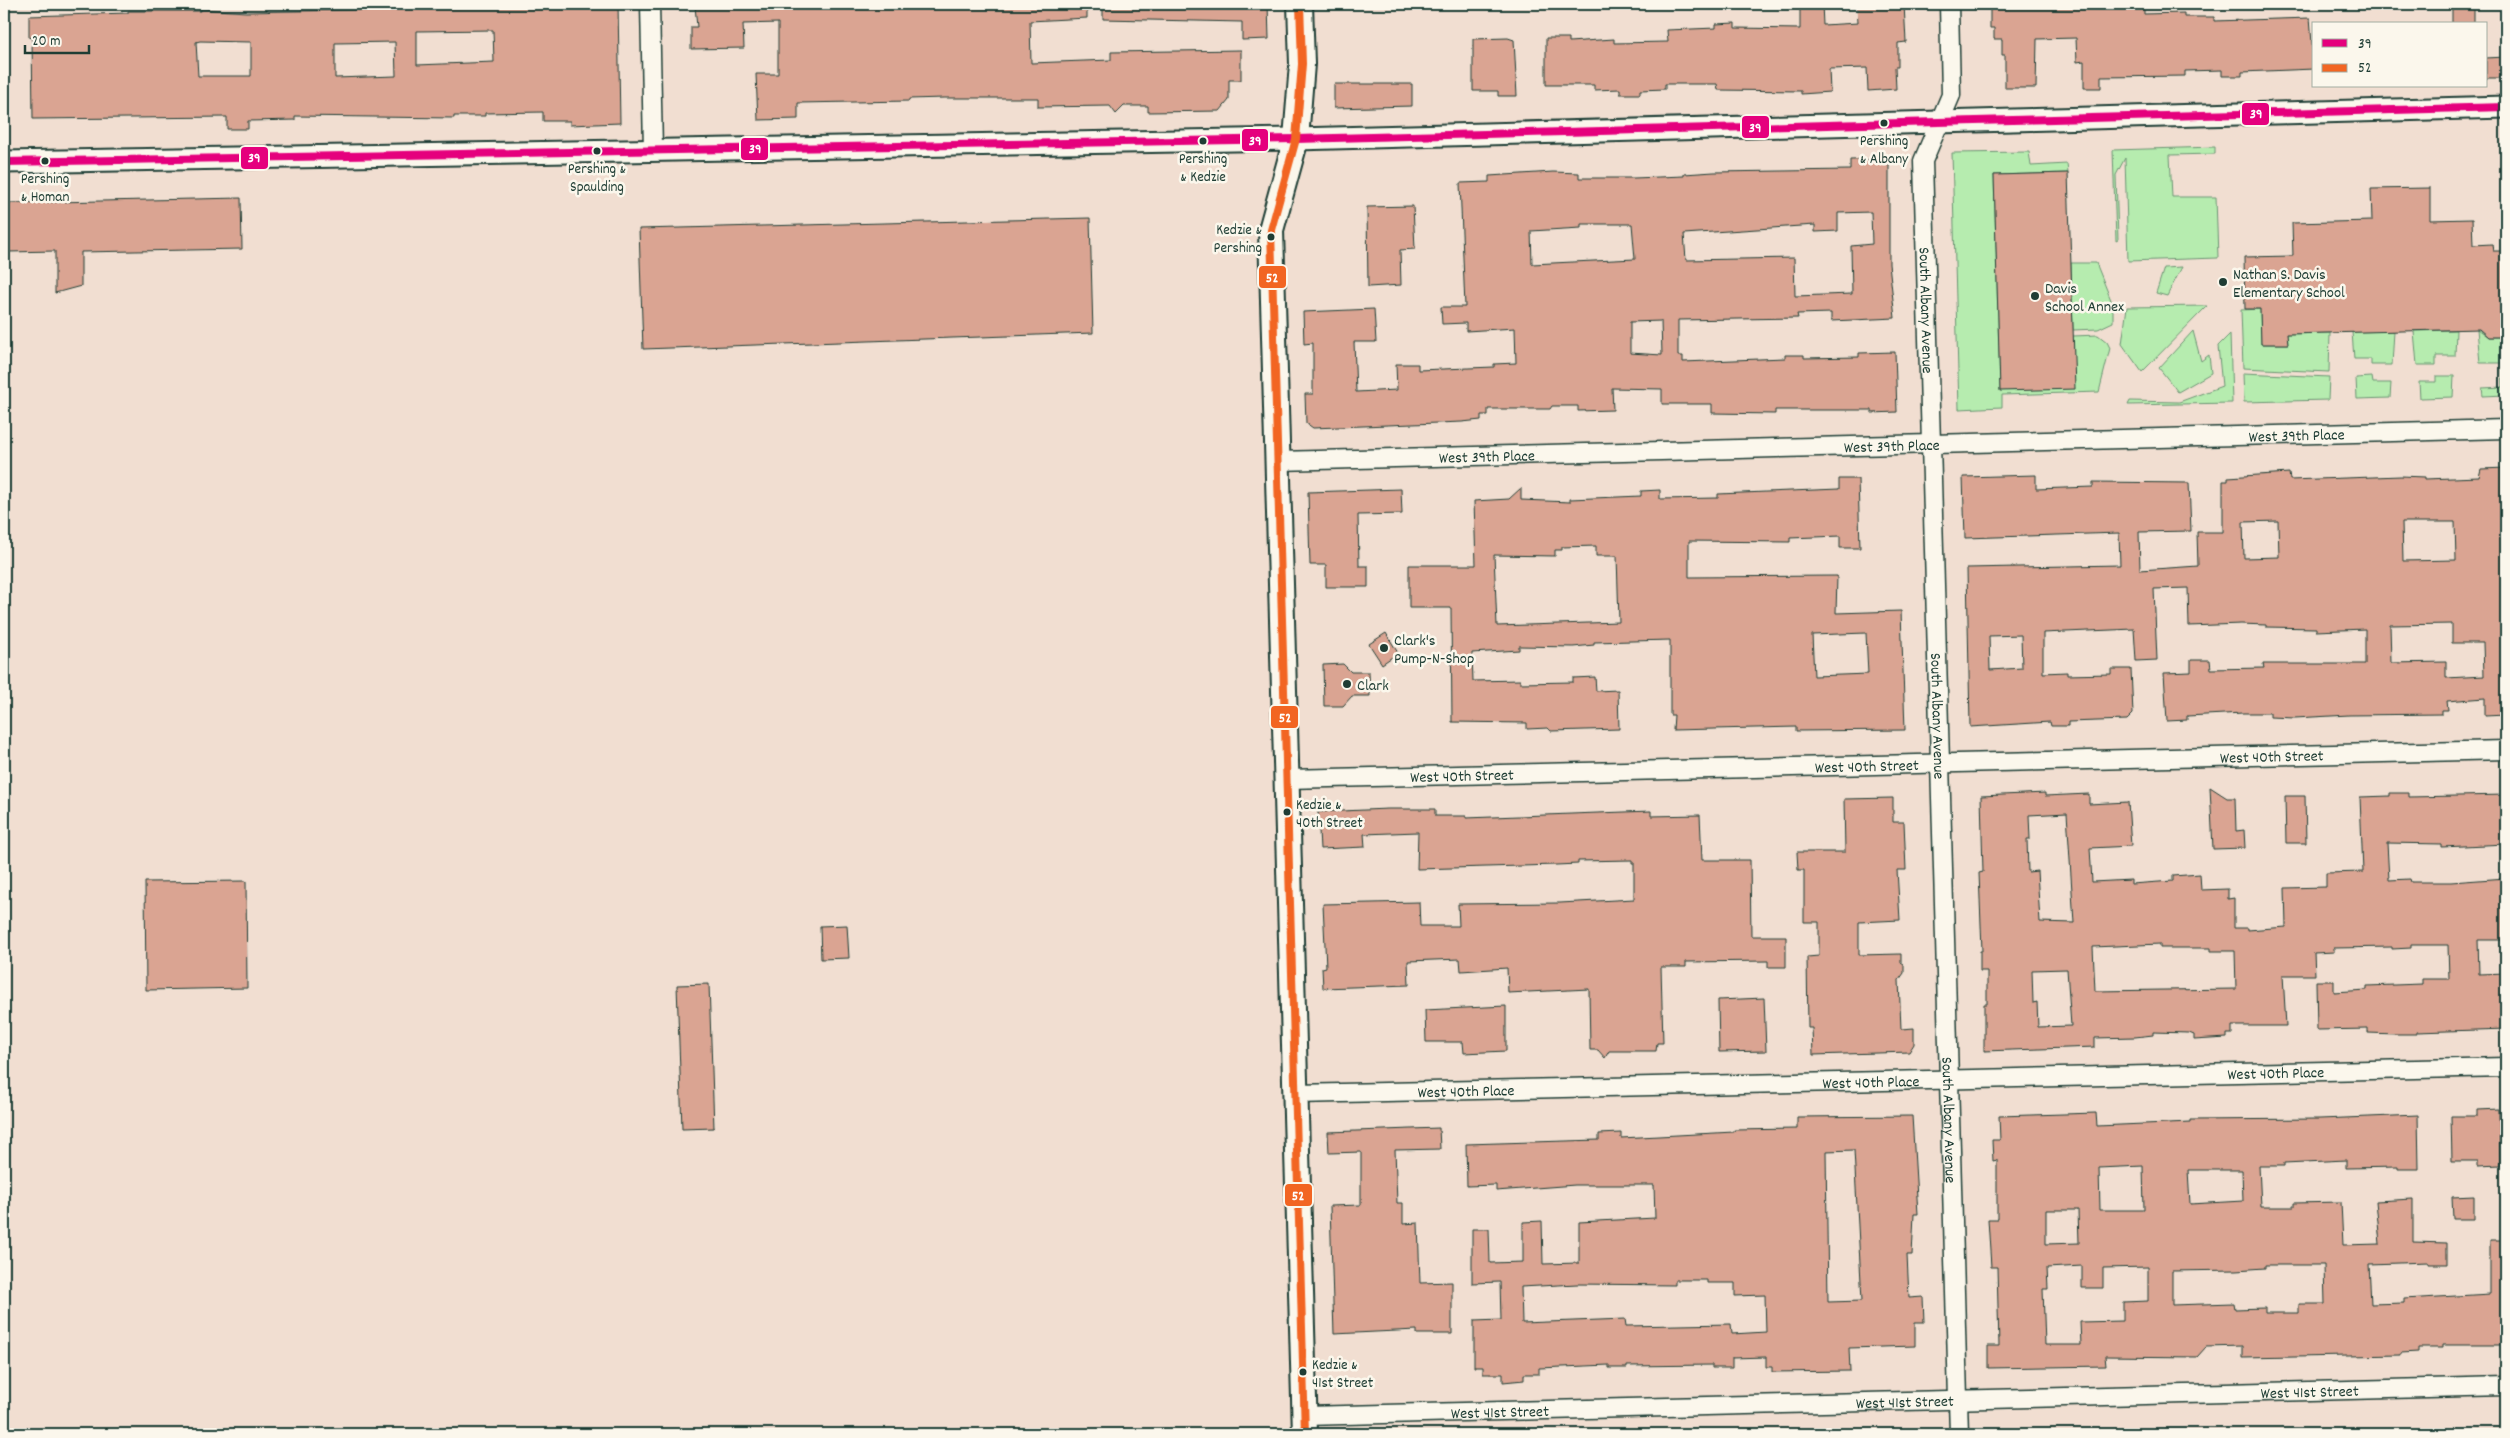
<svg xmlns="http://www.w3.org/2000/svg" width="2510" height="1438" font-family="Dekko,sans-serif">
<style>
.green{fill:#b6ecaf;stroke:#6a9472}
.building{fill:#daa492;stroke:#1f3d34;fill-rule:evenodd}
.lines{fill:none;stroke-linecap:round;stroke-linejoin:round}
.minor-casing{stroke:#1f3d34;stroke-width:21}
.tertiary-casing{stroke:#1f3d34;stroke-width:25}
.secondary-casing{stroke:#1f3d34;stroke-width:28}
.minor{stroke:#fbf7ec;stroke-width:18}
.tertiary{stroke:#fbf7ec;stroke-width:21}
.secondary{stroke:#fbf7ec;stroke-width:24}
.bus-1-casing{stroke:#fbf7ec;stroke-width:11}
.bus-2-casing{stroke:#fbf7ec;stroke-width:11}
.bus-1{stroke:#e5007d;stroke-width:8}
.bus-2{stroke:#f26522;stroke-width:8}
.bus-dot{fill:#1f3d34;stroke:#fbf7ec;stroke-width:2}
.labels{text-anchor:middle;stroke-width:5;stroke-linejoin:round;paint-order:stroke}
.bus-label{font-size:15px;fill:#1f3d34;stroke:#fbf7ec}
.poi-label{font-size:16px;fill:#1f3d34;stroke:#fbf7ec;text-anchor:start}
.street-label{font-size:16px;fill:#1f3d34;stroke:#fbf7ec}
.line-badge{stroke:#fbf7ec;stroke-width:2}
.badge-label{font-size:14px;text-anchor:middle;font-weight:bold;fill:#fff}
</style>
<rect width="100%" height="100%" fill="#f1ded1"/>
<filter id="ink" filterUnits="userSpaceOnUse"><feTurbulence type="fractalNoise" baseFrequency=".02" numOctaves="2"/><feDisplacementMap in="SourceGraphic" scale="10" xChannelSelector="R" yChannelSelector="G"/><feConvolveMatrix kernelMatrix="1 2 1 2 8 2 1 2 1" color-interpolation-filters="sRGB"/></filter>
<g filter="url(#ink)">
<path class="green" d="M2215,147V154L2170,155L2172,197H2216L2218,258L2128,261L2125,158L2116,175L2118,240L2116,241L2113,150Z
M2029,152L2031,166L2067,164L2068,173L1994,175L2000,390L2073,336L2098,335L2107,342L2110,348L2099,392L2002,395V407L1959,409L1952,153Z
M2071,263H2096L2113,305V322L2098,329L2073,330Z
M2182,267L2167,296L2156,293L2164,268Z
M2207,306L2142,372L2122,344L2127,307Z
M2260,309L2261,344H2287V334L2330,333L2329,372L2243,368L2241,310Z
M2477,329L2488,337H2506V395L2483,396L2482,388L2503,387L2502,363H2480Z
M2456,330L2455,356H2436V365H2417L2414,331Z
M2193,331L2201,361L2209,355L2211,373L2178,392L2159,368Z
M2394,331L2392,365H2371V359H2354L2352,332Z
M2230,334L2232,403L2128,405L2130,401L2179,402L2222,386L2218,346Z
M2243,373L2329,377L2328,400L2244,402Z
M2436,376H2454L2453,397L2420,398L2419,382H2436Z
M2372,377L2373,383H2391L2390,398L2357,399L2356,378Z"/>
<path class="building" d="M618,4L620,123L570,125V121H543V112L485,113V116H454V118L295,116V120L248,121V129H227V117L33,119L32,37L29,38V16L128,13V11H201V9L246,12L395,9V7L441,8ZM493,30L494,62L417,65V31ZM200,41L251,42V76H198L196,42ZM395,42L396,76L335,78V43Z
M826,4H1087V18L1030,21L1031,63L1111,60V52L1241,50V80H1229V100L1220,111L1148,112V106H1124L1116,114L1110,106L1038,107V98H944L909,99V101L798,103V119L758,120L756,74H778V23L743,24L744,48L691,49V27H697L695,6Z
M1103,4H1268L1269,39L1242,40V22L1103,19Z
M1800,4H1822L1823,25L1858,23L1857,4H1904L1906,42L1898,43V67H1895L1896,89L1868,91L1867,68L1829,69L1830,92L1801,94V91L1718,90L1717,84H1665V89L1640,90V94H1620V89L1594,90V85H1546V38H1569V42L1614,39V43L1668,42L1667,30L1716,28V24L1735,23V28L1800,29Z
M1990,4H2144V14L2184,13V17H2214V21L2310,18L2314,69L2242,72V76H2222V70L2185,71V76L2101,77V88H2084V61L2077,62L2076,38L2037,39L2036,88H2005V55H2002V39H1994V28H1990Z
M2474,6V24H2452V7Z
M1508,38L1514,40L1517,96H1498V91H1473V39Z
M2506,57V78H2486V58Z
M1334,84H1412V106L1334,108Z
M1889,159V264L1895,318L1831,321V313L1797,314L1798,318L1678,320V356H1683V362L1785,358V355H1804V358L1859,357V353L1895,352L1897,412L1872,413V410H1775V414L1712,413V404H1662V389L1612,388L1613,410L1578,411V406H1552L1550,409H1488V415H1481V420L1462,422L1313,428L1306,423L1305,394H1313V343L1304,344L1303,312L1374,309L1376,342H1354L1356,392L1397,390L1396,364H1418V370L1494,367V364L1516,363L1515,328L1466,331V323L1442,324L1441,307H1465L1460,183L1489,182V176L1553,172L1579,173V178H1634L1684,176V174L1714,172L1850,170V160ZM1871,212L1872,244L1851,246L1852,294L1795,296L1794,258L1686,260L1684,234L1815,225V232L1838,231V213ZM1581,224H1632L1635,259L1532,264L1531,231L1581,228ZM1661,321L1662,355L1630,353V322Z
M2068,173L2075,389L2000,391L1994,175Z
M2430,188V220L2472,219L2473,245L2492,244L2493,251H2506V337H2488L2479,329L2287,334L2288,344H2261L2260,309H2245L2244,257L2293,256L2292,223L2372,221L2371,189Z
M241,198L242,249L81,252V286L55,293V251L8,252V203Z
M1413,206L1415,249L1400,250L1401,285L1368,287L1367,207Z
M1090,218L1093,333L643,349L639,229Z
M2506,468V631H2504L2506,715L2485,716V698L2447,701L2448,710H2442V714L2349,715L2295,718L2270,717V713H2243L2187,716V720L2167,721L2164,673L2191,672V660H2210L2211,669L2264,668L2263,664H2365V629L2316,631V628L2266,627V625L2241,624L2189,626L2188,588L2154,589L2157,660L2136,661L2134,629L2043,633V673L2067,672V675L2111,674V669H2131L2133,714L2127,720L2068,722V726H2051L2050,722L1970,727L1967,568L2120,565L2119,533L1965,538L1963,477L2036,475V489L2093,487V482L2189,483L2191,531L2139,532L2140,570L2198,566L2197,532H2223V481H2228V477L2289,473L2290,480L2401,476L2425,477V479L2479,477L2481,469ZM2278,521L2279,557L2244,558L2243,522ZM2402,522H2455L2456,560L2403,561ZM2452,624V643H2483L2484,676L2446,678V662L2391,663L2390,625ZM2021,635L2022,668L1990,670L1989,636Z
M1839,479H1858L1860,548H1840V536L1790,538V542L1689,541V577L1837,576L1836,613L1901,611L1905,730L1796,731V727L1673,730L1674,715H1670V640L1594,642V645L1573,647L1519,646V650L1472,653L1473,681L1520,680V683L1573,682V678L1595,677L1596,691L1618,690L1619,729L1551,731L1548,728L1527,729V723L1452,722L1451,608H1409V565H1476L1474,501L1509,499L1521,488V500L1570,502V499L1641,496V491L1660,490V499L1718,498V494L1839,489ZM1596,546V556H1617L1619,622L1497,626L1494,555L1555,556V550H1562V547ZM1866,633L1868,674L1814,676L1812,635Z
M1401,489L1402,514L1358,515L1359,566H1368V587H1326V565H1310L1308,492Z
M1386,633L1398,653L1382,664L1369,644Z
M1343,664L1351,672H1369L1370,696H1352L1343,706H1324L1323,665Z
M2210,787L2227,798H2235L2236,831L2244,830L2245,848L2213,849Z
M2045,793V796L2089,794V804L2128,802L2131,846L2090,848L2092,882L2131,880V884L2173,881V876L2200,874L2201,890L2228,889V899L2234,898V928H2248V930L2286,927L2285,888L2326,887V873L2363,872L2360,797L2390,796V793H2409V797L2506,795V844L2442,847V844L2387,843L2389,880L2410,879L2411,882H2451L2506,878V940H2478L2479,974L2506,973V1029L2417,1032V1034H2396L2368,1033V1029L2317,1030L2316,981H2334V992L2367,990V986L2422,984V979H2449L2448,945H2411V948L2392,949V947L2334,948V952L2314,953L2315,975H2283L2286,1026H2232V1034H2227V1038L2194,1040V1035L2189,1033L2153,1032V1035L2135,1037L2095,1038V1047L1984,1051V1004H1987V971H1980V951H1982L1979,873L1983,872L1981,796ZM2067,813L2074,923L2040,922L2037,871L2028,872L2027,839H2030L2029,815ZM2160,944V948H2211V951H2235L2236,989L2095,991L2093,947ZM2067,969L2071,1026L2038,1027L2037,1002L2033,1003L2032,970Z
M2285,796H2305L2306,843H2286Z
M1893,798V822H1904L1906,870H1897L1900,920L1859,922V955L1901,954V963L1904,965V973L1899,980L1901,1029L1914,1028V1044L1909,1052L1813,1055L1812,1028H1808L1807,957L1819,956V922H1804V870H1798L1797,852H1845L1844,799Z
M1388,809H1435V816H1466V818L1651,811V816L1700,815L1702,860H1750L1751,936H1786V967H1768V961L1686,962V967H1661L1663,1043H1657L1656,1051H1609L1605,1058L1598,1050H1590L1589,989L1508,993L1507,968L1461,971L1460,959L1408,961L1409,985L1323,988L1322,968L1326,967L1323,904L1419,902L1420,926H1459L1458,904L1560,903L1634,899V863H1632V860L1578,861V864L1556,865L1417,869L1418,832L1364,834L1365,847L1320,849L1318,812Z
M246,881L247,988L146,990L145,882Z
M847,925L849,958L821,959L820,926Z
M709,984L714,1128L682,1129L677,985Z
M1764,998L1766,1051L1719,1052L1718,1000Z
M1506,1006V1051L1464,1053L1463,1042H1426L1425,1010Z
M2499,1109L2500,1165L2478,1166V1161H2452L2451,1116H2477V1110Z
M2096,1113L2097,1126L2191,1122V1120L2320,1119L2418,1115L2419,1169H2398V1167L2346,1168V1160L2284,1163V1166H2259L2261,1207H2294V1203L2341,1202L2343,1245L2380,1244L2376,1201L2413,1199V1242L2447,1243V1264H2428V1262L2369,1264L2371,1304L2404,1303V1299L2490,1294V1240H2506V1345H2442V1348H2418V1352L2401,1353V1355L2243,1358V1346L2206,1347L2197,1357L2105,1356L2106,1366L1988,1368V1346H1999L1997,1267H1991L1988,1219H1997V1160L1993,1161L1992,1140H2000L1999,1116ZM2143,1166L2144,1210H2100L2099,1168ZM2188,1170H2242L2243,1201L2190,1204ZM2046,1210H2078L2079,1243L2046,1244ZM2265,1265H2324L2325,1304H2299V1313H2265V1308L2235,1309L2234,1303L2172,1305V1271L2236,1270L2265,1268ZM2082,1266V1288H2103V1268L2148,1267V1301L2123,1302V1321L2080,1322L2081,1345H2045L2043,1289H2048L2047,1268Z
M1912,1116L1918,1214H1914L1912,1255H1907L1909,1298L1923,1297L1924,1322H1915V1346L1849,1348L1850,1371L1772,1372V1367H1766V1357L1732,1358V1368H1712V1365L1627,1366V1368H1609V1365L1539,1368V1374H1524V1380L1503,1382V1374H1483V1367H1474V1321L1501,1320L1500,1282L1472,1283V1229H1489L1490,1263L1523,1262V1222L1542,1221L1543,1264L1579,1263V1222L1655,1218L1654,1185H1575L1496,1191V1185L1467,1186L1466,1144L1599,1140V1134L1621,1133V1138L1734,1132V1130L1797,1129V1117ZM1854,1150L1862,1301L1828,1302L1826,1151ZM1675,1280H1707V1283H1735V1296L1765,1295L1766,1332L1732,1334L1731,1324L1626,1326L1625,1319L1522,1323L1521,1287L1577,1284L1675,1285Z
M1439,1128L1440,1149L1395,1150L1397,1203H1403V1224L1418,1223L1420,1283L1452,1282V1334H1417V1330L1334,1334L1330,1206L1361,1205V1152L1329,1153L1328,1132Z
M2474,1196V1219H2453L2452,1197Z"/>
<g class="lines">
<defs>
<g id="minor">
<path d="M650,4L653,150"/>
<path id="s1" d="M1949,4L1951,95L1923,161L1959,1434"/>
<path id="s2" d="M1278,461L2506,429"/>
<path id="s3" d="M1287,779L2506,750"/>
<path id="s4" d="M1296,1094L2506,1067"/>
<path id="s5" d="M1305,1416L2506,1386"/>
</g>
<path id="tertiary" d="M4,162L1296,139L2506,107"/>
<path id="secondary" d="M1300,4L1302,64L1296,139L1271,230L1305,1434"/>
</defs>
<use href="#minor" class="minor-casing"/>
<use href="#tertiary" class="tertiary-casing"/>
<use href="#secondary" class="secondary-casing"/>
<use href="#minor" class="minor"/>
<use href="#tertiary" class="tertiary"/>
<use href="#secondary" class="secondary"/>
<defs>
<path id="bus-1" d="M4,162L1296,139L2506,107"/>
<path id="bus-2" d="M1300,4L1302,64L1296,139L1271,230L1305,1434"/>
</defs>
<use href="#bus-1" class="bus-1-casing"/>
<use href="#bus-2" class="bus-2-casing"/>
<use href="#bus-1" class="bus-1"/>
<use href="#bus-2" class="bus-2"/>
</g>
</g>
<g class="bus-dot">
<circle cx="1884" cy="123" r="4.5"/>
<circle cx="1203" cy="141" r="4.5"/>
<circle cx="597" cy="151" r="4.5"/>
<circle cx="45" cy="161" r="4.5"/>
<circle cx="1271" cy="237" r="4.5"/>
<circle cx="2223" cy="282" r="5"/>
<circle cx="2035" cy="296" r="5"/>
<circle cx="1384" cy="648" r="5"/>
<circle cx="1347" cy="684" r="5"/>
<circle cx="1287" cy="812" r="4.5"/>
<circle cx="1303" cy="1372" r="4.5"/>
</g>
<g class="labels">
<g class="bus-label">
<text x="1884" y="145">Pershing<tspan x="1884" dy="18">&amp; Albany</tspan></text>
<text x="1203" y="163">Pershing<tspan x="1203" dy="18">&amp; Kedzie</tspan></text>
<text x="597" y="173">Pershing &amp;<tspan x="597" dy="18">Spaulding</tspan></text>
<text x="45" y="183">Pershing<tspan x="45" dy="18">&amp; Homan</tspan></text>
<text x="1262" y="234" text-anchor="end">Kedzie &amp;<tspan x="1262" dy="18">Pershing</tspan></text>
<text x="1296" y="809" text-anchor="start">Kedzie &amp;<tspan x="1296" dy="18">40th Street</tspan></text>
<text x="1312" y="1369" text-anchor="start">Kedzie &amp;<tspan x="1312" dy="18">41st Street</tspan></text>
</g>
<g class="poi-label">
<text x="2233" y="279">Nathan S. Davis<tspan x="2233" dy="18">Elementary School</tspan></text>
<text x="2045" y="293">Davis<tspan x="2045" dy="18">School Annex</tspan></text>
<text x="1394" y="645">Clark's<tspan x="1394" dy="18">Pump-N-Shop</tspan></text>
<text x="1357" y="690">Clark</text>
</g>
<g class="street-label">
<text dy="6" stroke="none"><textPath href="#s1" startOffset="312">South Albany Avenue</textPath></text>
<text dy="6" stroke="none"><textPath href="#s2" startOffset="1019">West 39th Place</textPath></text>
<text dy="6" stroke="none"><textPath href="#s2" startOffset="614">West 39th Place</textPath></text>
<text dy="6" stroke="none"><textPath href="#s2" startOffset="209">West 39th Place</textPath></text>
<text dy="6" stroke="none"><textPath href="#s1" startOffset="718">South Albany Avenue</textPath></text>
<text dy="6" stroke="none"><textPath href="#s3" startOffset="985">West 40th Street</textPath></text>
<text dy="6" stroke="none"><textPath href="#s3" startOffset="580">West 40th Street</textPath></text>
<text dy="6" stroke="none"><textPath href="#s3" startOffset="175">West 40th Street</textPath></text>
<text dy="6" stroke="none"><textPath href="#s4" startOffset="980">West 40th Place</textPath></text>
<text dy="6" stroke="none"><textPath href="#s4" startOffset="575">West 40th Place</textPath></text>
<text dy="6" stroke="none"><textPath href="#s4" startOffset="170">West 40th Place</textPath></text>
<text dy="6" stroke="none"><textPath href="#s1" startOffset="1122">South Albany Avenue</textPath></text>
<text dy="6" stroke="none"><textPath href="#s5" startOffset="1005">West 41st Street</textPath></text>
<text dy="6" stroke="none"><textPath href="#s5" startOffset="600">West 41st Street</textPath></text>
<text dy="6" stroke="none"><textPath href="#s5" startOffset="195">West 41st Street</textPath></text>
</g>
</g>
<g class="line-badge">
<rect x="2241" y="102" width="29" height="24" rx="5" fill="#e5007d"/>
<rect x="1741" y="115" width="29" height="24" rx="5" fill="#e5007d"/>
<rect x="1241" y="128" width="28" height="24" rx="5" fill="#e5007d"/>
<rect x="740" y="137" width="29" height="24" rx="5" fill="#e5007d"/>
<rect x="240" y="146" width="29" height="24" rx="5" fill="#e5007d"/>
<rect x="1258" y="265" width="29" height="24" rx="5" fill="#f26522"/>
<rect x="1270" y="705" width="29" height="24" rx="5" fill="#f26522"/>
<rect x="1284" y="1183" width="29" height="24" rx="5" fill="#f26522"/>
</g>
<g class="badge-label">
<text x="2256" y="118">39</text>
<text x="1755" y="132">39</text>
<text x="1255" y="145">39</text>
<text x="755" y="153">39</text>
<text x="254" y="162">39</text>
<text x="1272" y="282">52</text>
<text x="1285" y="722">52</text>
<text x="1298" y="1200">52</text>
</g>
<rect width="2510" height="1438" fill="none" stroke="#fbf7ec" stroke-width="20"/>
<rect x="10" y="10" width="2490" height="1418" fill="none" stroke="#1f3d34" stroke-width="2" filter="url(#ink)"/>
<rect x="2312" y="22" width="175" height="65" fill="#fbf7ec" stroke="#a3ada2"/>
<rect x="2322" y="39" width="25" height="8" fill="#e5007d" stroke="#a3ada2"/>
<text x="2358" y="48" font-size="15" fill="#1f3d34">39</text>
<rect x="2322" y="64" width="25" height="8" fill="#f26522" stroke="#a3ada2"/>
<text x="2358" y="72" font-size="15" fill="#1f3d34">52</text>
<path d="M25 45v8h64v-8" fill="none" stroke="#1f3d34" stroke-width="2.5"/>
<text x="32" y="45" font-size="15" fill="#1f3d34" stroke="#fbf7ec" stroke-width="4" paint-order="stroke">20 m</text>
</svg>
